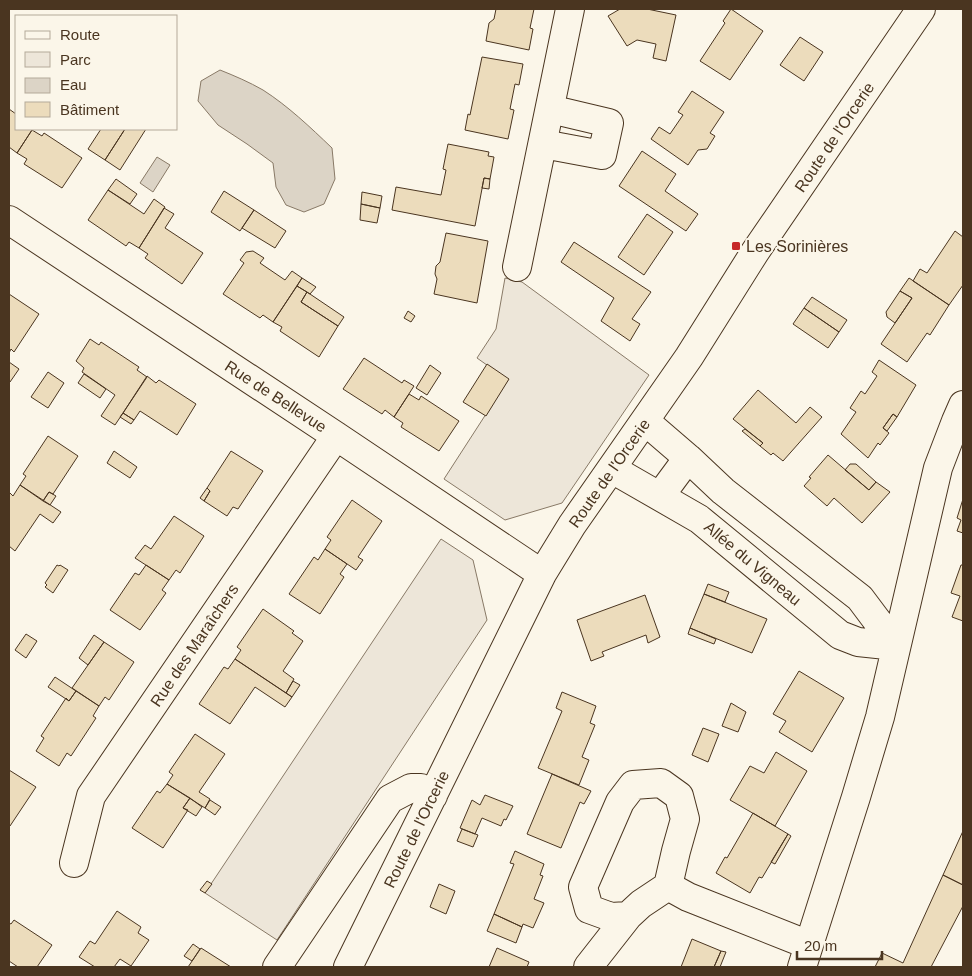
<svg xmlns="http://www.w3.org/2000/svg" width="972" height="976" font-family="Arial,sans-serif">
<style>
.green{fill:#ede6d9;stroke:#887966}
.water{fill:#dcd4c6;stroke:#887966}
.building{fill:#ecdcbc;stroke:#4a3520}
.lines{fill:none;stroke-linecap:round;stroke-linejoin:round}
.minor-casing{stroke:#4a3520;stroke-width:30}
.minor{stroke:#fbf6e9;stroke-width:28}
.poi-dot{fill:#c62828;stroke:#fbf6e9;stroke-width:2}
.labels{text-anchor:middle;stroke-width:4;stroke-linejoin:round;paint-order:stroke}
.street-label{font-size:16px;fill:#4a3520;stroke:#fbf6e9}
.poi-label{font-size:16px;fill:#4a3520;stroke:#fbf6e9;text-anchor:start}
</style>
<rect width="100%" height="100%" fill="#fbf6e9"/>
<path class="green" d="M505,278L522,282L649,375L562,503L505,520L444,479L508,380L477,358L496,329Z
M441,539L473,560L487,620L277,940L205,893Z"/>
<path class="water" d="M220,70C235,76 249,82 263,90C288,106 310,127 332,148L335,179L324,204L304,212L286,205L276,187L273,163L247,144L218,125L198,101L201,81Z
M157,157L170,165L153,192L140,183Z"/>
<path class="building" d="M496,9H534L530,28L533,29L529,50L486,41L489,23L494,19Z
M620,9H647L676,15L666,61L653,58L656,44L637,40L627,46L608,16Z
M731,9L763,31L730,80L700,61L725,23L723,21Z
M800,37L823,52L804,81L780,65Z
M482,57L523,64L519,85L515,84L510,109L514,110L508,139L465,130L468,114L470,115Z
M692,91L724,112L710,133L715,136L707,149L698,150L688,165L651,139L659,127L670,134L683,115L678,112Z
M9,109L16,114V129H31L32,130L17,153L9,147Z
M101,129H125L105,160L88,149Z
M125,129H146L120,170L105,160Z
M32,130L42,136L44,133L82,158L62,188L24,164L27,159L17,153Z
M448,144L489,152L488,156L494,157L490,179L484,178L475,226L392,210L396,187L441,195L446,170L443,169Z
M642,151L676,174L665,191L698,214L686,231L619,186Z
M484,178L490,179L489,189L482,188Z
M116,179L137,194L130,204L108,190Z
M108,190L144,214L154,199L165,207L139,248L129,242L126,246L88,220Z
M224,191L254,210L240,231L211,212Z
M362,192L382,196L380,208L361,204Z
M361,204L380,208L377,223L360,220Z
M164,208L174,214L165,228L203,253L182,284L145,258L148,254L139,248Z
M254,210L286,231L275,248L242,228Z
M647,214L673,232L644,275L618,257Z
M955,231L963,237V285L949,305L913,281L920,269L927,273Z
M446,233L488,241L477,303L434,294L437,279L435,274L436,266L440,262Z
M574,242L651,292L632,319L640,324L630,341L601,321L614,298L561,262Z
M253,251L264,258L260,263L285,280L292,271L302,278L273,322L263,315L260,318L223,294L244,263L240,260L246,252Z
M302,278L316,287L310,294L297,286Z
M909,278L949,305L930,335L927,333L907,362L881,344L912,298L900,291Z
M297,286L307,292L301,302L338,326L319,357L280,331L282,327L273,322Z
M900,291L912,298L895,323L887,317L886,312Z
M307,292L344,317L338,326L301,302Z
M9,294L39,314L14,352L11,349L9,353Z
M812,297L847,320L839,332L804,308Z
M804,308L839,332L828,348L793,324Z
M408,311L415,316L411,322L404,318Z
M90,339L99,345L101,342L139,367L137,370L147,377L115,425L101,416L115,395L82,372L84,368L76,361Z
M364,358L402,383L404,380L414,386L394,417L385,410L382,414L343,389Z
M879,360L916,385L897,417L893,414L883,428L889,433L880,445L878,443L868,458L841,434L856,412L850,408L861,391L865,394L877,376L872,372Z
M9,362L19,369L10,382H9Z
M487,364L509,379L486,416L463,402Z
M430,365L441,373L427,395L416,388Z
M48,372L64,383L48,408L31,397Z
M84,374L106,389L100,398L78,383Z
M147,376L156,383L159,380L196,404L177,435L140,411L134,420L123,413Z
M758,390L796,423L810,407L822,417L783,461L773,453L771,455L760,446L763,443L733,419Z
M409,394L419,400L421,396L459,421L439,451L401,427L403,423L394,417Z
M123,413L134,420L131,424L120,417Z
M893,414L897,417L887,431L883,428Z
M745,429L763,443L760,446L742,431Z
M48,436L78,456L53,494L49,492L43,501L20,485L26,476L23,474Z
M114,451L137,467L130,478L107,463Z
M231,451L263,471L238,509L233,507L227,516L204,501L210,491L207,488Z
M828,455L869,490L876,482L890,492L862,523L834,498L827,506L804,486L811,478L809,477Z
M850,464H856L876,482L869,490L845,470Z
M20,485L61,512L53,523L40,514L15,551L9,546V495L10,493L13,496Z
M207,488L210,491L204,501L200,498Z
M49,492L56,496L50,505L43,501Z
M963,499V533L957,531L961,520L957,518Z
M352,500L382,521L358,557L363,560L356,570L325,549L331,540L327,537Z
M174,516L204,536L180,573L176,570L169,580L135,558L145,545L151,549Z
M325,549L347,564L340,574L344,577L320,614L289,594L314,557L318,560Z
M57,565L59,566L60,565L68,570L53,593L45,587L47,585L45,583Z
M146,565L169,580L162,590L166,593L140,630L110,610L135,573L139,575Z
M961,565H963V621L952,617L960,596L951,593Z
M708,584L729,592L725,602L704,594Z
M704,594L767,619L752,653L690,628Z
M645,595L660,637L648,643L646,635L602,652L604,656L591,661L577,620Z
M263,609L294,631L292,633L303,641L283,671L294,679L286,693L235,659L241,650L237,647Z
M690,628L716,639L714,644L688,634Z
M26,634L37,641L26,658L15,650Z
M94,635L104,642L88,665L79,658Z
M104,642L134,662L109,700L105,697L99,706L72,688Z
M235,659L292,697L285,707L255,687L230,724L199,704L224,667L228,669Z
M799,671L844,698L812,752L779,732L786,721L773,714Z
M55,677L76,691L69,701L48,687Z
M293,681L300,685L292,697L286,693Z
M76,691L99,706L93,716L96,718L71,756L67,753L59,766L36,751L44,738L41,736L66,698L69,701Z
M562,692L596,706L590,723L595,725L582,757L589,760L579,785L538,768L562,711L556,708Z
M731,703L746,712L738,732L722,726Z
M703,728L719,734L708,762L692,755Z
M195,734L225,754L199,792L210,799L205,808L167,784L173,775L169,772Z
M776,752L807,771L775,826L730,800L750,766L764,773Z
M9,770L36,787L10,826L9,825Z
M552,774L591,791L584,804L580,802L561,848L527,834Z
M167,784L190,798L183,808L188,810L163,848L132,828L157,791L160,793Z
M485,795L513,806L506,820L504,819L501,826L482,818L475,834L460,828L472,800L480,805Z
M190,798L202,807L196,816L183,808Z
M210,800L221,807L215,815L205,808Z
M753,813L788,834L762,878L759,877L750,893L716,873L725,857L727,858Z
M462,829L478,835L473,847L457,841Z
M963,831V885L943,875Z
M788,834L791,836L775,864L771,862Z
M515,851L544,864L540,875L543,876L534,899L544,903L533,928L523,924L522,927L494,914L514,864L510,863Z
M943,875L963,885V906L931,967H875L882,953L903,963Z
M207,881L212,884L205,893L200,890Z
M439,884L455,891L446,914L430,907Z
M117,911L141,927L138,933L149,940L131,966L120,959L114,967H95L79,957L90,941L95,944Z
M494,914L522,927L516,943L487,931Z
M14,920L52,945L37,967H18L9,961V923L11,924Z
M692,939L721,951L714,967H681Z
M193,944L200,949L192,961L184,956Z
M201,948L231,967H188Z
M497,948L529,962L527,967H489Z
M721,951L726,952L720,967H714Z"/>
<g class="lines">
<defs>
<path id="minor" d="M543,144L602,155L609,123L550,109
M9,220L336,436L542,574
M517,267L570,9
M646,420L645,421L688,458L723,491L860,598L896,646
M612,469L699,519L840,635L858,642L896,646
M660,496L688,458
M74,863L91,796L336,436
M628,916L611,917L589,909L583,887L620,802L633,785L661,783L679,796L685,819L676,851L668,886
M277,967L390,799L411,788H421L433,796
M348,967L542,574L572,525L689,357L755,252L921,9
M588,967L628,916L641,904L668,886L688,897L809,945
M802,967L856,797L880,717L938,468L956,421L963,405"/>
</defs>
<use href="#minor" class="minor-casing"/>
<use href="#minor" class="minor"/>
</g>
<rect class="poi-dot" x="731" y="241" width="10" height="10" rx="2.5"/>
<g class="labels">
<g class="street-label">
<text transform="translate(834 137) rotate(-56)" y="6">Route de l'Orcerie</text>
<text transform="translate(276 396) rotate(33)" y="6">Rue de Bellevue</text>
<text transform="translate(609 473) rotate(-55)" y="6">Route de l'Orcerie</text>
<text transform="translate(753 563) rotate(40)" y="6">Allée du Vigneau</text>
<text transform="translate(194 645) rotate(-56)" y="6">Rue des Maraîchers</text>
<text transform="translate(416 829) rotate(-64)" y="6">Route de l'Orcerie</text>
</g>
<g class="poi-label">
<text x="746" y="252">Les Sorinières</text>
</g>
</g>
<rect width="972" height="976" fill="none" stroke="#4a3520" stroke-width="20"/>
<rect x="15" y="15" width="162" height="115" fill="#fbf6e9" stroke="#b4a999"/>
<rect x="25" y="31" width="25" height="8" fill="#fbf6e9" stroke="#b4a999"/>
<text x="60" y="40" font-size="15" fill="#4a3520">Route</text>
<rect x="25" y="52" width="25" height="15" fill="#ede6d9" stroke="#b4a999"/>
<text x="60" y="65" font-size="15" fill="#4a3520">Parc</text>
<rect x="25" y="78" width="25" height="15" fill="#dcd4c6" stroke="#b4a999"/>
<text x="60" y="90" font-size="15" fill="#4a3520">Eau</text>
<rect x="25" y="102" width="25" height="15" fill="#ecdcbc" stroke="#b4a999"/>
<text x="60" y="115" font-size="15" fill="#4a3520">Bâtiment</text>
<path d="M797 951v8h85v-8" fill="none" stroke="#4a3520" stroke-width="2.5"/>
<text x="804" y="951" font-size="15" fill="#4a3520" stroke="#fbf6e9" stroke-width="4" paint-order="stroke">20 m</text>
</svg>
